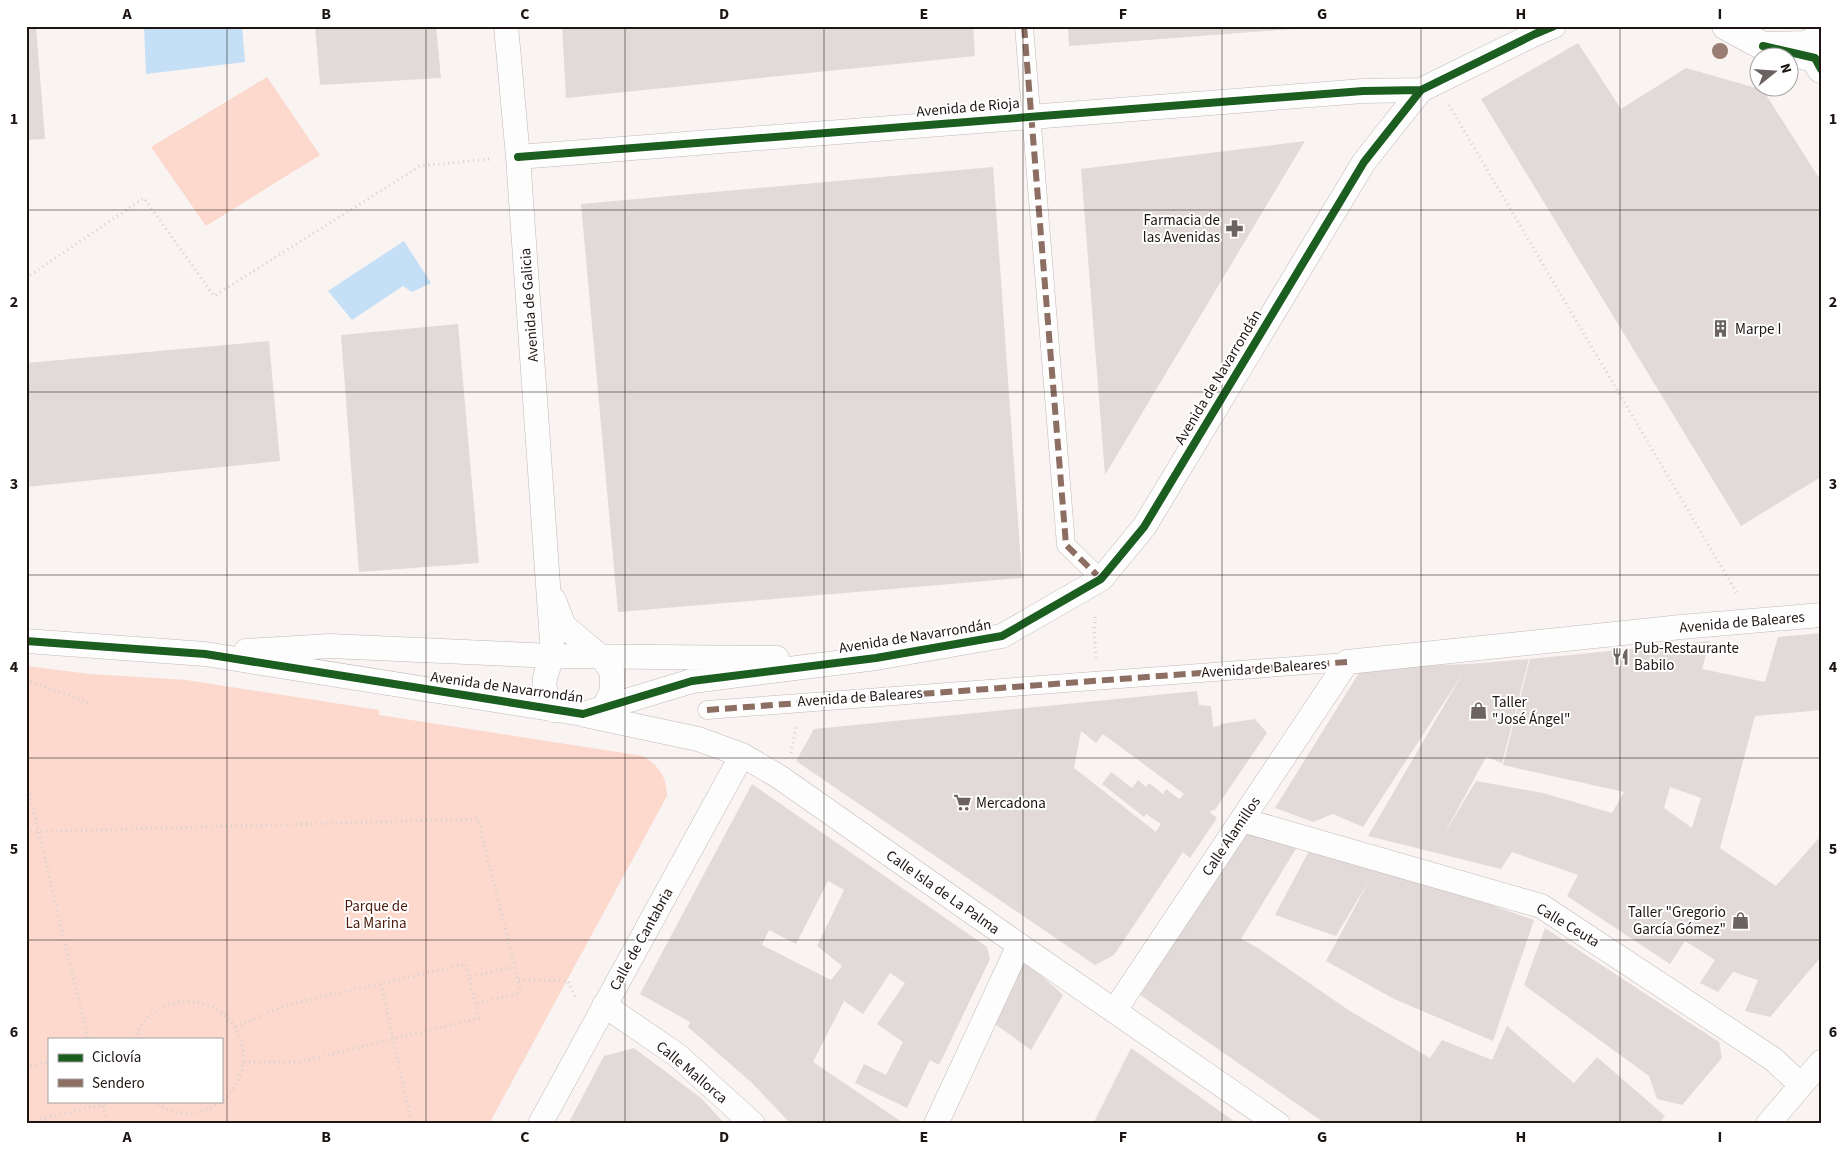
<svg xmlns="http://www.w3.org/2000/svg" width="1847" height="1150" font-family="'Source Sans 3',sans-serif">
<style>
.green{fill:#fcd8cd;fill-rule:evenodd}
.water{fill:#c5dff6}
.building{fill:#e1dad8;fill-rule:evenodd}
.lines{fill:none;stroke-linecap:round;stroke-linejoin:round}
.pedestrian-casing{stroke:#c0b9b8;stroke-width:19}
.minor-casing{stroke:#c0b9b8;stroke-width:25}
.tertiary-casing{stroke:#c0b9b8;stroke-width:29}
.secondary-casing{stroke:#c0b9b8;stroke-width:29}
.path{stroke:#d4d2d1;stroke-width:3;stroke-dasharray:1 4;stroke-linecap:butt}
.pedestrian{stroke:#fefdfd;stroke-width:18}
.minor{stroke:#fefdfd;stroke-width:24}
.tertiary{stroke:#fefdfd;stroke-width:28}
.secondary{stroke:#fefdfd;stroke-width:28}
.quiet{stroke:#8d6e63;stroke-width:6;stroke-dasharray:12 6;stroke-linecap:butt}
.cycleway-casing{stroke:#fff;stroke-width:11}
.cycleway{stroke:#1b5e20;stroke-width:8}
.tree{fill:#997c73}
.grid{fill:none;stroke:#1e1613;stroke-width:1;stroke-opacity:0.55}
.labels{text-anchor:middle;stroke-width:4;stroke-linejoin:round;paint-order:stroke}
.street-label{font-size:15px;fill:#1e1613;stroke:#fff}
.poi-label{font-size:15px;fill:#1e1613;stroke:#fff;text-anchor:start}
.park-label{font-size:15px;fill:#4b1a0b;stroke:#fff}
.neatline{fill:none;stroke:#1e1613;stroke-width:2}
.grid-label{font-size:16px;text-anchor:middle;font-weight:bold;fill:#1e1613}
</style>
<rect width="100%" height="100%" fill="#f9f3f2"/>
<path class="green" d="M267,77L320,155L206,226L151,147Z
M26,666L90,674L186,680L379,710V715L643,756C659,766 667,777 667,796L489,1124H26ZM49,1039H221V1101H49Z"/>
<path class="water" d="M144,26H242L245,62L146,74Z
M404,241L431,283L412,292L403,286L352,320L328,291Z"/>
<path class="building" d="M26,26H36L45,139L26,140Z
M315,26H436L441,78L320,85Z
M562,26H973L975,56L566,98Z
M1068,26H1305V28L1069,46Z
M1578,43L1621,109L1686,68L1763,90L1821,181V477L1741,526L1481,99Z
M1305,141L1105,475L1081,169Z
M993,167L1022,578L618,612L581,204Z
M458,324L479,563L359,572L341,335Z
M269,341L280,461L26,487V363Z
M1821,633V710L1755,716L1720,848L1776,886L1821,836V957L1770,1017L1745,1011L1758,980L1733,972L1718,992L1700,983L1715,960L1685,941L1670,964L1567,896L1578,875L1512,852L1501,869L1368,836L1463,673L1363,827L1333,814L1313,822L1275,808L1362,668L1469,664L1529,659L1502,763L1486,757L1442,838L1476,781L1543,793L1612,813L1624,792L1503,765L1530,659L1710,641L1702,669L1765,682L1778,637ZM1670,787L1701,798L1692,828L1664,808Z
M1197,691L1199,705L1211,706L1213,727L1220,726V724L1255,719L1267,733L1214,811L1212,810L1210,812L1217,818L1190,858L1183,852L1114,955L1095,965L796,761L814,729ZM1081,731L1096,743L1103,734L1184,794L1179,799L1166,789L1163,794L1149,783L1146,787L1138,780L1132,788L1111,772L1102,784L1144,817L1146,814L1161,824L1156,832L1074,768Z
M752,784L987,947L990,959L939,1065L930,1060L907,1108L855,1083L864,1064L886,1075L903,1042L877,1024L905,983L890,973L863,1014L844,1001L813,1062L905,1124H791L752,1083L688,1027L690,1022L640,994ZM828,881L844,890L817,946L842,966L831,980L762,945L769,930L796,944Z
M1246,831L1297,847L1241,939L1258,948L1350,1011L1430,1058L1442,1040L1492,1060L1507,1026L1574,1083L1597,1057L1665,1116L1659,1124H1326L1130,988Z
M1309,851L1452,891L1534,920L1493,1041L1394,999L1326,961L1370,879L1336,936L1275,915Z
M1545,928L1719,1042L1722,1058L1682,1105L1657,1099L1649,1076L1524,985Z
M1025,961L1063,995L1031,1050L995,1024Z
M634,1048L701,1098L725,1124H568L604,1056Z
M1131,1048L1238,1124H1093Z"/>
<g class="lines">
<defs>
<path id="pedestrian" d="M1024,26L1066,545L1101,579
M707,710L1347,662"/>
<path id="minor" d="M506,26L518,157L553,656C542,681 541,686 553,710
M518,157L1363,91L1421,90
M554,600L564,626L601,657L612,671V690L604,708
M26,641L205,654L583,714L692,681L876,658L1002,636L1101,579L1144,527L1364,162L1421,90L1535,34L1554,26
M246,651L330,646L553,656L777,658
M585,715L698,739L742,755L778,776L1019,945L1278,1124
M1242,820L1541,906L1773,1059L1801,1085
M604,1005L677,1055L753,1124
M1115,1010L1347,662L1681,627L1821,615
M540,1124L742,755
M936,1124L1019,945
M1768,1124L1821,1062"/>
<path id="tertiary" d="M1726,26L1763,46L1807,45L1821,36"/>
<path id="secondary" d="M1763,46L1815,58L1821,69"/>
</defs>
<use href="#pedestrian" class="pedestrian-casing"/>
<use href="#minor" class="minor-casing"/>
<use href="#tertiary" class="tertiary-casing"/>
<use href="#secondary" class="secondary-casing"/>
<path class="path" d="M1449,105L1738,595
M26,278L144,198L214,296L420,166L490,159
M1096,658L1094,630L1096,614
M26,680L90,703
M791,753L796,727
M26,779L88,1039
M26,832L478,819L515,967
M519,980L568,981L576,999
M381,984L412,1124
M236,1027L286,1005L466,964L469,977L515,967L521,993L476,1003
M135,1039C137,1034 138,1029 141,1025C171,983 240,1001 243,1052C244,1064 242,1075 236,1085C229,1096 220,1105 208,1109C189,1116 170,1114 154,1101
M244,1062H299L479,1018L469,977
M26,1067L49,1062
M102,1101L108,1124
M26,1123L103,1104L106,1101"/>
<use href="#pedestrian" class="pedestrian"/>
<use href="#minor" class="minor"/>
<use href="#tertiary" class="tertiary"/>
<use href="#secondary" class="secondary"/>
<path class="quiet" d="M1024,26L1066,545L1101,579
M707,710L1347,662"/>
<defs>
<path id="cycleway" d="M1763,46L1815,58L1821,69
M518,157L1363,91L1421,90
M26,641L205,654L583,714L692,681L876,658L1002,636L1101,579L1144,527L1364,162L1421,90L1535,34L1554,26"/>
</defs>
<use href="#cycleway" class="cycleway-casing"/>
<use href="#cycleway" class="cycleway"/>
</g>
<circle class="tree" cx="1720" cy="51" r="8"/>
<path class="grid" d="M227,26V1124M426,26V1124M625,26V1124M824,26V1124M1023,26V1124M1222,26V1124M1421,26V1124M1620,26V1124M26,210H1821M26,392H1821M26,575H1821M26,758H1821M26,940H1821"/>
<defs>
<symbol id="pharmacy-bare" viewBox="-9 -9 18 18"><path d="M-2-6h4v4h4v4h-4v4h-4v-4h-4v-4h4Z" fill="#6b6361" stroke="#fff" stroke-width="2.5" paint-order="stroke"/></symbol>
<symbol id="building-bare" viewBox="-9 -9 18 18"><path d="M-4-6H4V6H1V3H-1V6H-4ZM-2.5-4.3h1.7v1.8h-1.7ZM.8-4.3h1.7v1.8H.8ZM-2.5-1h1.7V.8h-1.7ZM.8-1h1.7V.8H.8Z" fill="#6b6361" stroke="#fff" stroke-width="2.5" paint-order="stroke"/></symbol>
<symbol id="restaurant-bare" viewBox="-9 -9 18 18"><path d="M-5-6h1v4h1v-4h1v4h1v-4h1v5L-1.5 .5V6h-2V.5L-5-1ZM5-6V6H3V1.5H1.5Q1.5-4 5-6Z" fill="#6b6361" stroke="#fff" stroke-width="2.5" paint-order="stroke"/></symbol>
<symbol id="shop-bare" viewBox="-9 -9 18 18"><path d="M-5-2.5h2.3a2.7 3.5 0 0 1 5.4 0H5L5.5 6h-11ZM-1.5-2.5h3a1.5 2.3 0 0 0-3 0Z" fill="#6b6361" stroke="#fff" stroke-width="2.5" paint-order="stroke"/></symbol>
<symbol id="supermarket-bare" viewBox="-9 -9 18 18"><path d="M-6-5.5h2.5l.6 2H6L4.5 2H-2.5L-4.4-4H-6ZM-1.5 3.2a1.3 1.3 0 1 0 .1 0ZM3 3.2a1.3 1.3 0 1 0 .1 0Z" fill="#6b6361" stroke="#fff" stroke-width="2.5" paint-order="stroke"/></symbol>
</defs>
<g fill-rule="evenodd">
<use href="#pharmacy-bare" x="1222" y="216" width="25" height="25"/>
<use href="#building-bare" x="1708" y="316" width="25" height="25"/>
<use href="#restaurant-bare" x="1608" y="644" width="25" height="25"/>
<use href="#shop-bare" x="1466" y="698" width="25" height="25"/>
<use href="#supermarket-bare" x="950" y="790" width="25" height="25"/>
<use href="#shop-bare" x="1728" y="908" width="25" height="25"/>
</g>
<g class="labels">
<g class="street-label">
<text transform="translate(968 107) rotate(-5)" y="5">Avenida de Rioja</text>
<text transform="translate(529 305) rotate(-94)" y="5">Avenida de Galicia</text>
<text transform="translate(1218 377) rotate(-59)" y="5">Avenida de Navarrondán</text>
<text transform="translate(1742 622) rotate(-5)" y="5">Avenida de Baleares</text>
<text transform="translate(915 636) rotate(-9)" y="5">Avenida de Navarrondán</text>
<text transform="translate(1264 668) rotate(-4)" y="5">Avenida de Baleares</text>
<text transform="translate(507 687) rotate(8)" y="5">Avenida de Navarrondán</text>
<text transform="translate(860 697) rotate(-4)" y="5">Avenida de Baleares</text>
<text transform="translate(1231 836) rotate(-56)" y="5">Calle Alamillos</text>
<text transform="translate(943 892) rotate(35)" y="5">Calle Isla de La Palma</text>
<text transform="translate(1568 925) rotate(31)" y="5">Calle Ceuta</text>
<text transform="translate(641 939) rotate(-61)" y="5">Calle de Cantabria</text>
<text transform="translate(692 1072) rotate(40)" y="5">Calle Mallorca</text>
</g>
<g class="poi-label">
<text x="1220" y="225" text-anchor="end">Farmacia de<tspan x="1220" dy="17">las Avenidas</tspan></text>
<text x="1735" y="334">Marpe I</text>
<text x="1634" y="653">Pub-Restaurante<tspan x="1634" dy="17">Babilo</tspan></text>
<text x="1492" y="707">Taller<tspan x="1492" dy="17">"José Ángel"</tspan></text>
<text x="976" y="808">Mercadona</text>
<text x="1726" y="917" text-anchor="end">Taller "Gregorio<tspan x="1726" dy="17">García Gómez"</tspan></text>
</g>
<g class="park-label">
<text x="376" y="911">Parque de<tspan x="376" dy="17">La Marina</tspan></text>
</g>
</g>
<rect width="1847" height="1150" fill="none" stroke="#ffffff" stroke-width="55"/>
<rect x="48" y="1038" width="175" height="65" fill="#ffffff" stroke="#a5a2a1"/>
<rect x="58" y="1054" width="25" height="8" fill="#1b5e20" stroke="#a5a2a1"/>
<text x="92" y="1062" font-size="15" fill="#1e1613">Ciclovía</text>
<rect x="58" y="1079" width="25" height="8" fill="#8d6e63" stroke="#a5a2a1"/>
<text x="92" y="1088" font-size="15" fill="#1e1613">Sendero</text>
<g transform="translate(1774 72) rotate(73)"><circle r="24" fill="#ffffff" stroke="#a5a2a1"/>
<path d="M0-4L9 19L0 12L-9 19Z" fill="#6b6361"/>
<text y="-8" font-size="14" font-weight="bold" text-anchor="middle" fill="#1e1613">N</text>
</g>
<rect x="28" y="28" width="1792" height="1094" class="neatline"/>
<g class="grid-label">
<text x="127" y="19">A</text>
<text x="326" y="19">B</text>
<text x="525" y="19">C</text>
<text x="724" y="19">D</text>
<text x="924" y="19">E</text>
<text x="1123" y="19">F</text>
<text x="1322" y="19">G</text>
<text x="1521" y="19">H</text>
<text x="1720" y="19">I</text>
<text x="14" y="124">1</text>
<text x="1833" y="124">1</text>
<text x="14" y="307">2</text>
<text x="1833" y="307">2</text>
<text x="14" y="489">3</text>
<text x="1833" y="489">3</text>
<text x="14" y="672">4</text>
<text x="1833" y="672">4</text>
<text x="14" y="854">5</text>
<text x="1833" y="854">5</text>
<text x="14" y="1037">6</text>
<text x="1833" y="1037">6</text>
<text x="127" y="1142">A</text>
<text x="326" y="1142">B</text>
<text x="525" y="1142">C</text>
<text x="724" y="1142">D</text>
<text x="924" y="1142">E</text>
<text x="1123" y="1142">F</text>
<text x="1322" y="1142">G</text>
<text x="1521" y="1142">H</text>
<text x="1720" y="1142">I</text>
</g>
</svg>
